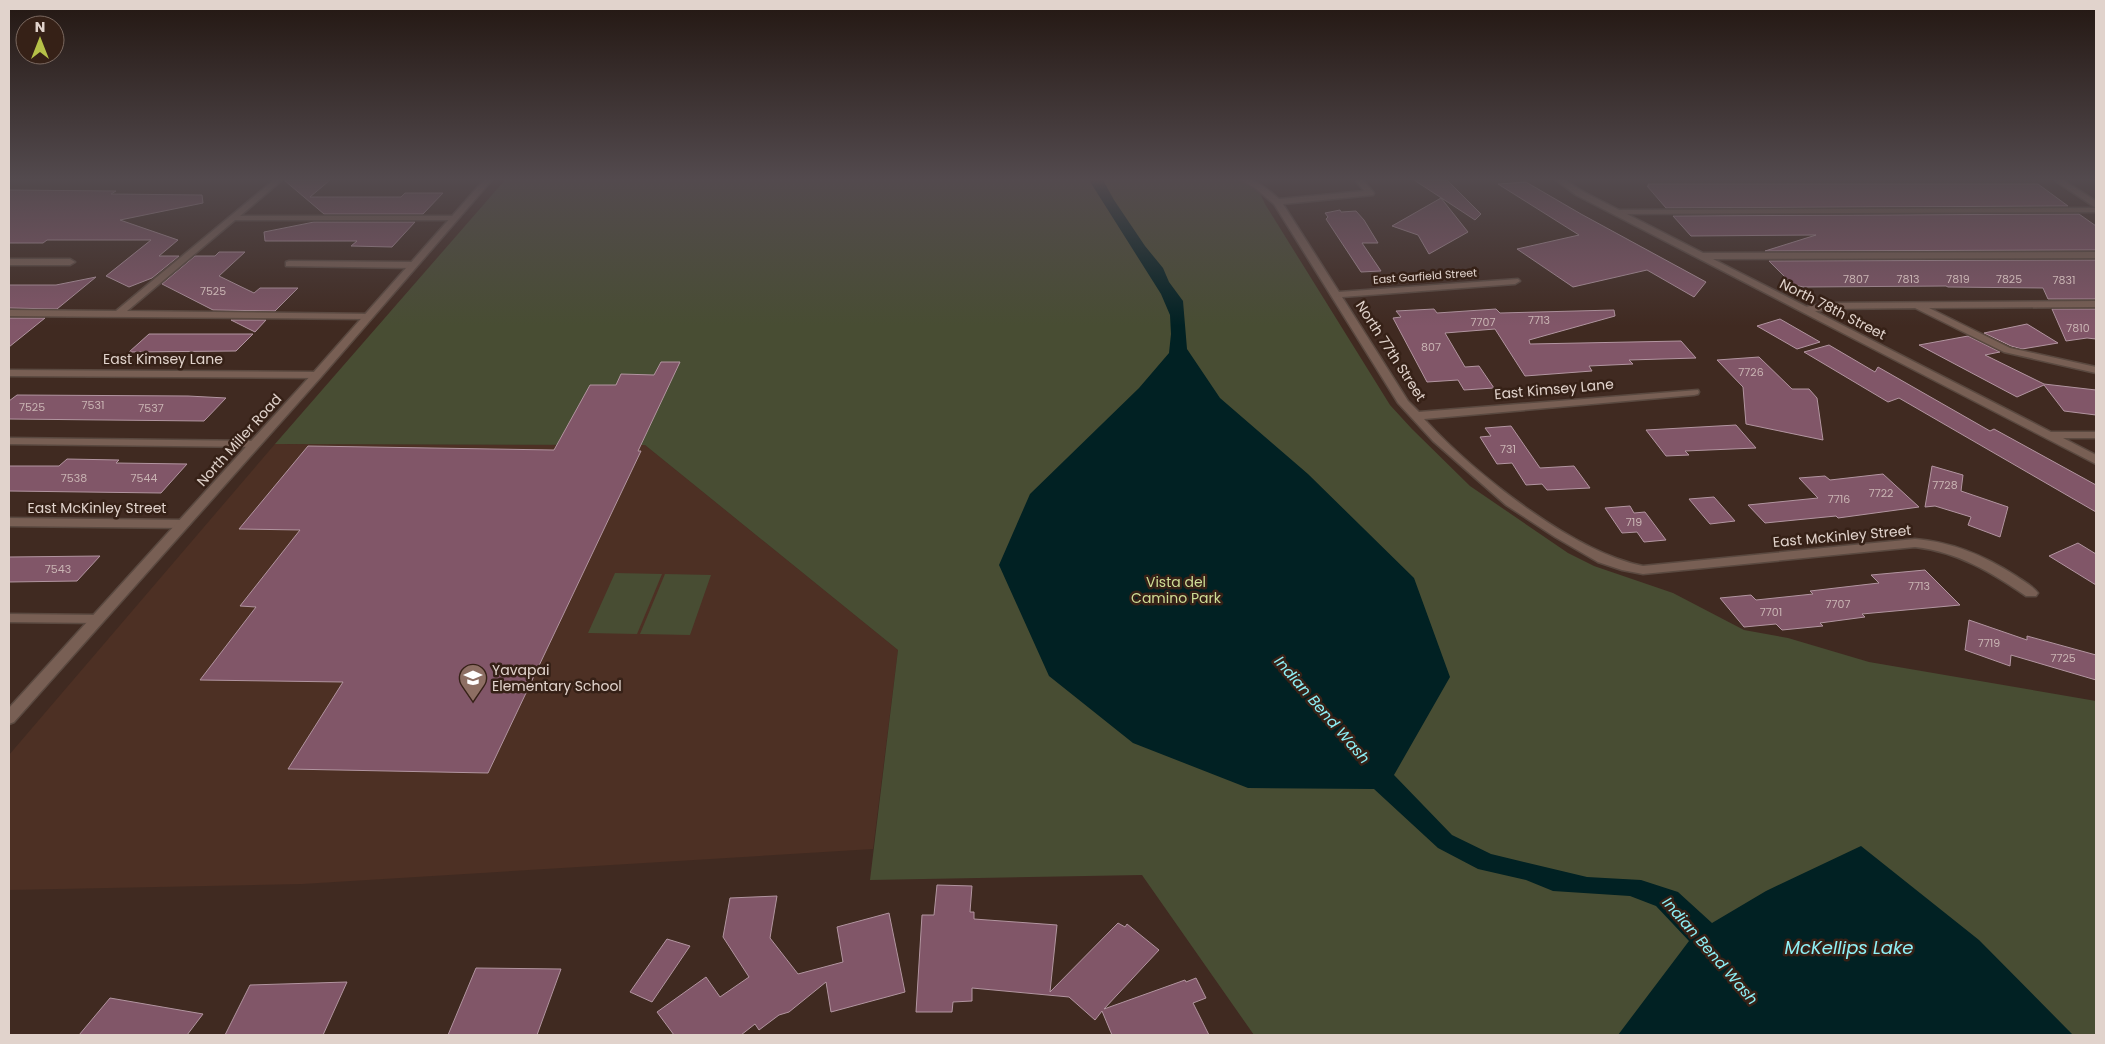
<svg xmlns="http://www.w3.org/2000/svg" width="2105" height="1044" font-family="Poppins,sans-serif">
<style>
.built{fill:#4d3024}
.green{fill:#484d33}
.water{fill:#012123}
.building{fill:#815668;stroke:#b295a0}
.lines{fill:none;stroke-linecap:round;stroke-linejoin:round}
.lane-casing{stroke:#5a4940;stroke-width:3}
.street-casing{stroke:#5a4940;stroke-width:3}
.secondary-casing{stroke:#5a4940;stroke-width:3}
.lane{fill:#785f54;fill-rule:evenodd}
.street{fill:#785f54;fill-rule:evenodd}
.secondary{fill:#785f54;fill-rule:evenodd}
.labels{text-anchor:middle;stroke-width:5;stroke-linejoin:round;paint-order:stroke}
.far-street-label{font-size:11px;fill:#e1d3cc;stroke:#362117}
.number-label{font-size:11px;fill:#c9b4b3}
.street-label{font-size:14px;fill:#e1d3cc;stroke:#362117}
.park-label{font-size:14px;fill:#cedc95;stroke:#362117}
.poi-label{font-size:14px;fill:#e1d3cc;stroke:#362117;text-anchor:start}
.water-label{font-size:15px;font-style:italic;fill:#8ff1f7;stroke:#362117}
.near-water-label{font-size:18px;font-style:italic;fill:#8ff1f7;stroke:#362117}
</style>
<rect width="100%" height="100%" fill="#402a21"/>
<path class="built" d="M275,444L645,445L898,650L873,849L302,884L9,890V755Z"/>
<path class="green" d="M505,180H1254L1265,204L1390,405L1412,429L1470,486L1568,553L1594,566L1673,593L1744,630L1788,638L1869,662L2096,701V1035H1254L1142,875L870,880L898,650L645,445L275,444Z
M615,573L662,574L637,634L588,633Z
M665,574L711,575L690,635L640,634Z"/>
<path class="water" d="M1089,180H1103L1114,200L1145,246L1163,268L1169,282L1183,301L1187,349L1220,398L1308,474L1414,578L1450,677L1394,775L1452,835L1491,854L1587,877L1641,880L1678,892L1712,923L1766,891L1861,846L1979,940L2073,1035H1618L1689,941L1656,906L1630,896L1553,891L1526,880L1478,869L1438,848L1374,789L1248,788L1133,743L1049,676L999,565L1030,494L1139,388L1169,353L1171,334L1170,315L1161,294Z"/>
<path class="building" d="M284,180H330L310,197H401L405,193H443L423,214H324Z
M1414,180H1447L1481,214L1475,220Z
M1526,182L1581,214L1706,282L1694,297L1647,270L1573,287L1517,249L1579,235L1498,184Z
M1648,184H2038L2068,206L1666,208L1647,186H1649Z
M9,190L116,191L111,194L202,195L203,203L120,220L178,240L159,256H179L152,278L129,287L106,276L151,240H47L43,243H9Z
M1441,198L1468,232L1429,254L1418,235L1392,226Z
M1340,210L1341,212L1356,211L1364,220L1378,243H1362L1381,271L1361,272L1326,219L1328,217L1325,213Z
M2079,214L2096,226V250L1765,251L1816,235L1691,236L1673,216Z
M314,222H415L392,247L351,246L357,241H265L264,232Z
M219,252H245L219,276L254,293L260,288H298L275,311L213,310L162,284L195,256H215Z
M2096,260V299H2048L2043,288L1948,287L1946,286L1804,287L1793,285L1769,261Z
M96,277L57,309L9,308V285H56Z
M1434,309L1437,313L1496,309L1500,313L1614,310L1615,316L1529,340L1530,344L1681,341L1696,358L1629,360L1633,364L1589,366L1592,371L1525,376L1495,329L1445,333L1465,367L1479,366L1494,388L1464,390L1458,380L1427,382L1393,318L1401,317L1396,311Z
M2052,309H2096V339L2087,338L2066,341Z
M9,318H45L9,347Z
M1780,319L1820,342L1797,349L1757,326Z
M231,320H266L255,332Z
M2027,324L2058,343L2022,349L2011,346L1984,333Z
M149,334H253L236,351L129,352Z
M1968,336L2000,352L1985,355L2044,384L2096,390V415L2064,411L2044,385L2017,397L1919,345Z
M1829,345L1875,372L1878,367L1990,431L1994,429L2096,485V512L1899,398L1888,402L1804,352Z
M1759,357L1792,389H1809L1817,398L1823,440L1746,424L1743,387L1717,360Z
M661,362H680L638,451H641L488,773L288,769L343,682L200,680L256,607L240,606L300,530L239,529L308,446L554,450L590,385H616L621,374L654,375Z
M17,395L188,396L226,398L204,421L9,419V401Z
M1736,425L1756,448L1685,451L1689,455L1666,456L1646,430Z
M1511,426L1540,468L1574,466L1590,488L1547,490L1542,484L1526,485L1512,463L1497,464L1480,437L1491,436L1485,428Z
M67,459L119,460L116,463L187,464L161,493L9,491V466H59Z
M1932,466L1963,475L1961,491L2008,507L2000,537L1968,525L1971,517L1935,506L1925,507Z
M1883,474L1919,507L1838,518L1836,516L1765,523L1748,505L1818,498L1799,478L1825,476L1830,480Z
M1714,497L1735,521L1710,524L1689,499Z
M1630,506L1634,513L1645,512L1666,540L1644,542L1637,532L1622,533L1605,508Z
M2078,543L2096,554V585L2049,556Z
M100,556L77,581L9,582V557Z
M1925,570L1960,605L1862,614L1865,617L1820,623L1823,626L1782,630L1776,624L1744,627L1720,598L1751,595L1756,600L1813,594L1810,591L1879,583L1871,575Z
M1969,620L2027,640V636L2096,655V680L2011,655L2010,666L1965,650Z
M937,885L972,886L970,912H974V919L1057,925L1050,992L1118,923L1125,927L1127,924L1159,950L1104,1009L1185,980L1186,982L1196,978L1206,998L1193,1003L1209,1035H1112L1102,1011L1095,1020L1069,997L972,988V1001L953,1002L952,1012H916L922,915H934Z
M777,896L770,938L798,974L843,962L837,927L889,913L905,992L831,1012L826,982L789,1012L779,1015L759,1030L755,1024L741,1035H674L657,1012L706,977L720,997L749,977L723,937L730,898Z
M667,939L690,946L652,1002L630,992Z
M476,968L561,969L537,1035H448Z
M347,982L323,1035H225L250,985Z
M110,998L203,1014L187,1035H79Z"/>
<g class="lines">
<defs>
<path id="lane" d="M274,180H282L240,216H454L458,218L454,220H235L127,311L371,314V318L368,319L9,316V310L116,311Z
M2096,208V212L1615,214L1611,212L1615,210Z
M2096,301V307L1929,308L2010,348L2096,367V373L2004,352L1915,308L1829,309L1805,313L1801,310L1805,307L1829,303Z
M9,438L256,441L261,444L256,447L9,444Z
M9,614L98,615L102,616L104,619L102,622L98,623L9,622Z"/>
<path id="street" d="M1240,180C1256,178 1267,189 1279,199L1364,191L1356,181L1363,180L1374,193L1373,195L1283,204L1339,292L1518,279L1520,281L1515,284L1342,297L1408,401L1419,412L1698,390L1699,392L1698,394L1694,395L1424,419C1473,472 1572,552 1643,566L1915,539C1953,542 1985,556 2016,576C2023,581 2033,586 2038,593L2036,596H2026C1991,572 1958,552 1915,547L1643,574L1622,570L1598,562L1555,537L1506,505L1433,441L1398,403L1274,204L1255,188Z
M1556,180H1565L1582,191L1703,253L2096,252V258L1713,259L2051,432H2096V438H2063L2096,455V464L1576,195Z
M2054,180H2063L2096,201V208Z
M9,259H70L75,262L70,265H9Z
M289,261L412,262L417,265L412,268L286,266V262Z
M9,370L317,372L322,375L317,378L9,376Z
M9,518L184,520L190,524L184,528L9,526Z"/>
<path id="secondary" d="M484,180H492L321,377L14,722L9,724V708L313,373Z"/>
</defs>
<use href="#lane" class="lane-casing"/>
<use href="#street" class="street-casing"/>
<use href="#secondary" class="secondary-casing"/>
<use href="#lane" class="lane"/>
<use href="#street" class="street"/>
<use href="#secondary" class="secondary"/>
</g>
<linearGradient id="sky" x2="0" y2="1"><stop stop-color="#231712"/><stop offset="0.55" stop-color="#534a4e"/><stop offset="1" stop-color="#534a4e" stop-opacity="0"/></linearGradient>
<rect width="2105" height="326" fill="url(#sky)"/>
<defs>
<symbol id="school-pin" viewBox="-11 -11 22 30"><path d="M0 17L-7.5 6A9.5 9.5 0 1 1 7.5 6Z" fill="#8d6e63" stroke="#362117"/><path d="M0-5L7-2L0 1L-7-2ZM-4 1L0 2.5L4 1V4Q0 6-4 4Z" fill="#fff"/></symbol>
</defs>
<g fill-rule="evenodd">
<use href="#school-pin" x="457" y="662" width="32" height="43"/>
</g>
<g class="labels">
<g class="far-street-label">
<text transform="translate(1425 276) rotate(-4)" y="4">East Garfield Street</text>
</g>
<g class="number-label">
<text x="1856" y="283">7807</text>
<text x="1908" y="283">7813</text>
<text x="1958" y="283">7819</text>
<text x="2009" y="283">7825</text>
<text x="2064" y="284">7831</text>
<text x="213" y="295">7525</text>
<text x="1539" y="324">7713</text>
<text x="1483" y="326">7707</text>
<text x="2078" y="332">7810</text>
<text x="1431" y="351">807</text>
<text x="1751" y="376">7726</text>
<text x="93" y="409">7531</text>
<text x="32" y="411">7525</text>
<text x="151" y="412">7537</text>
<text x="1508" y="453">731</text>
<text x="74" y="482">7538</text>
<text x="144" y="482">7544</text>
<text x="1945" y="489">7728</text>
<text x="1881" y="497">7722</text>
<text x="1839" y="503">7716</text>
<text x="1634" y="526">719</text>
<text x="58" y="573">7543</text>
<text x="1919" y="590">7713</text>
<text x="1838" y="608">7707</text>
<text x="1771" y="616">7701</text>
<text x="1989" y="647">7719</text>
<text x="2063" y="662">7725</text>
</g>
<g class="street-label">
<text transform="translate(1833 309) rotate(27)" y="5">North 78th Street</text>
<text transform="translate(1391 351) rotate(57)" y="5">North 77th Street</text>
<text x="163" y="364">East Kimsey Lane</text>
<text transform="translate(1554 389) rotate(-5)" y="5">East Kimsey Lane</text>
<text transform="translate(239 440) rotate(-48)" y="5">North Miller Road</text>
<text x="97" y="513">East McKinley Street</text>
<text transform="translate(1842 536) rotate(-5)" y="5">East McKinley Street</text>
</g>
<g class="park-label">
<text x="1176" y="587">Vista del<tspan x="1176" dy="16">Camino Park</tspan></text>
</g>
<g class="poi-label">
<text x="492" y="675">Yavapai<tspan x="492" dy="16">Elementary School</tspan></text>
</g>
<g class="water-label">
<text transform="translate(1322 710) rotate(49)" y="5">Indian Bend Wash</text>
<text transform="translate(1710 951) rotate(49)" y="5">Indian Bend Wash</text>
</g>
<g class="near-water-label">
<text x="1849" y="954">McKellips Lake</text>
</g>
</g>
<rect width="2105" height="1044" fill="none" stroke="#e1d3cc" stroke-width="20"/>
<g transform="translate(40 40)"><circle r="24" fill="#362117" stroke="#7a685f"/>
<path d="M0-4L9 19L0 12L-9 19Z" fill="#b6c148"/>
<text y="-8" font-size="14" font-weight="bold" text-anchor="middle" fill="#e1d3cc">N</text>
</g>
</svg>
